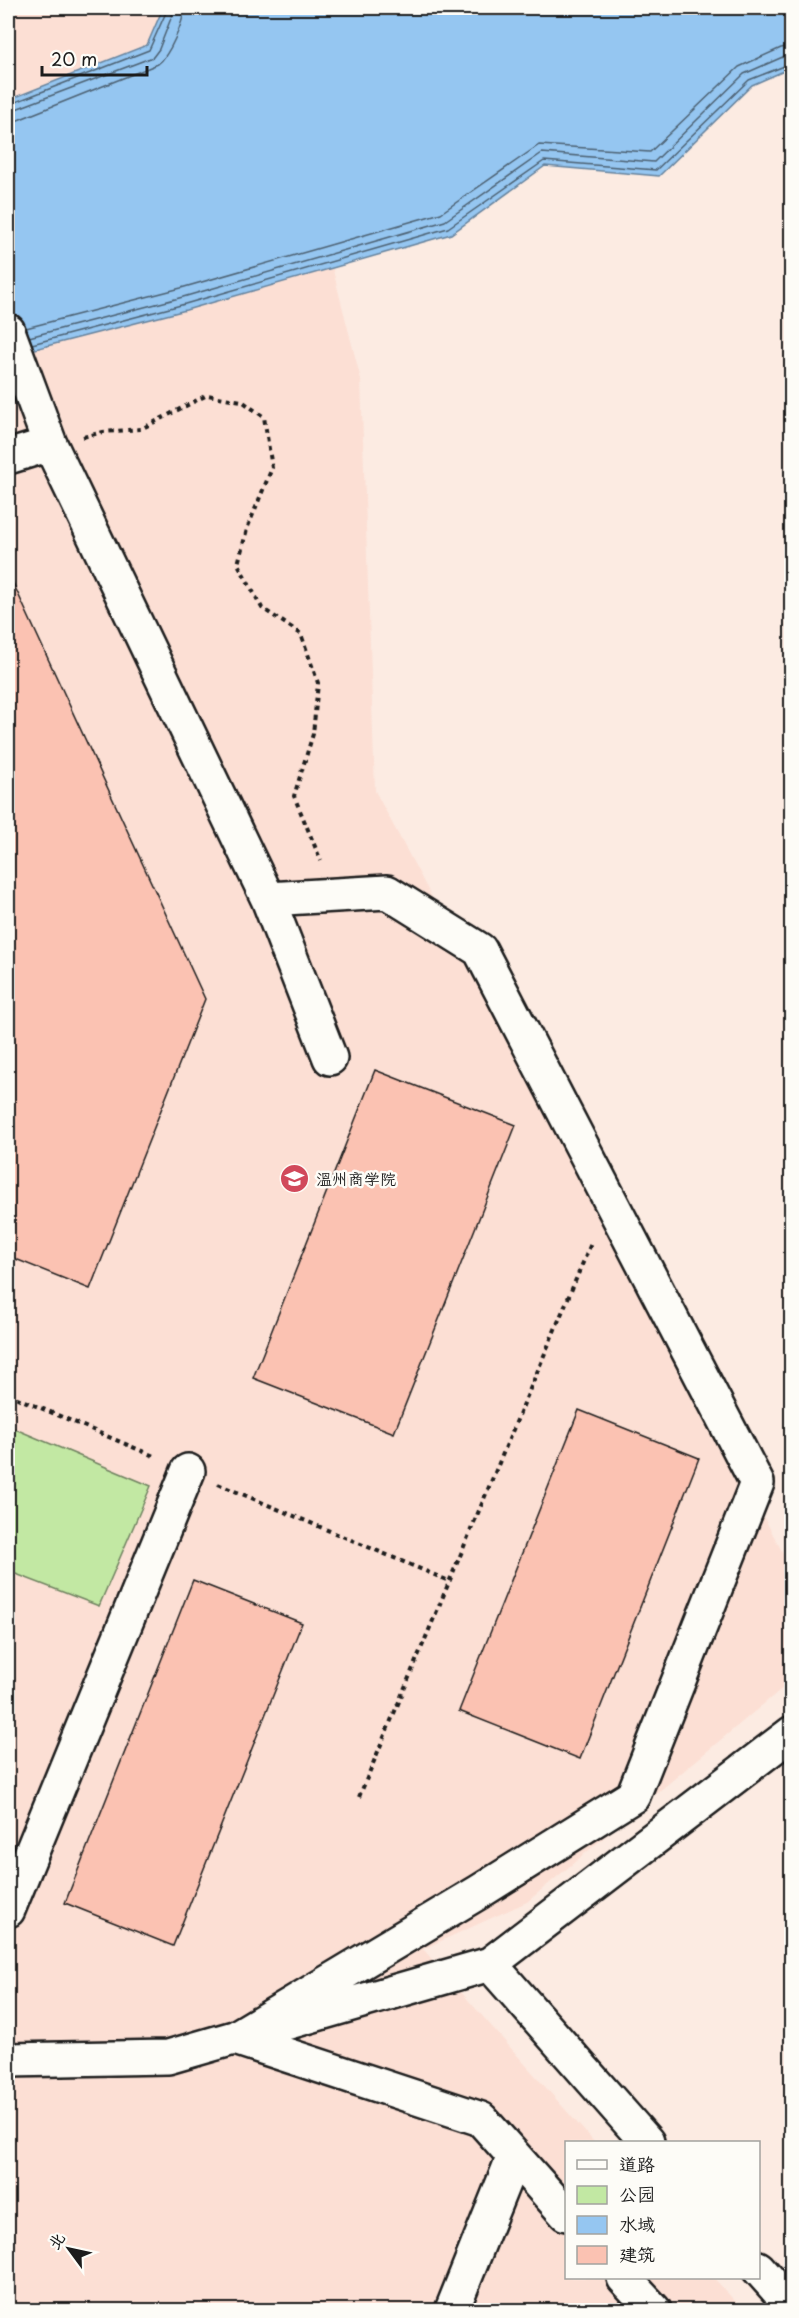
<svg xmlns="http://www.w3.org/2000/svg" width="799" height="2318" font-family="'Playpen Sans','LXGW WenKai TC',sans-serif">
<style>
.built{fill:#fcdfd4}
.green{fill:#c2e8a3;stroke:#6f8260;stroke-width:1.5}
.water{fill:#95c6f1;stroke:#65829c;stroke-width:1.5}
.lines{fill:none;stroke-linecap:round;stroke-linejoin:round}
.shore{stroke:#4c6071;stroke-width:1.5}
.building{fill:#fbc2b2;stroke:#1c1c1c;stroke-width:1.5}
.minor-casing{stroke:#1c1c1c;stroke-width:38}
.path{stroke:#1c1c1c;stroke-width:4;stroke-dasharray:4.5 4.5;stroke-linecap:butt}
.minor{stroke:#fdfcf7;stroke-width:33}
.labels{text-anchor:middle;stroke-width:5;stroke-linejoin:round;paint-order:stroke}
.poi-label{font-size:16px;fill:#1c1c1c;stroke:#fdfcf7;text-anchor:start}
</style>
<rect width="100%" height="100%" fill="#fcebe2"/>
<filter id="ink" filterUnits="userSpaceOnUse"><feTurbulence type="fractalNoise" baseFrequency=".0167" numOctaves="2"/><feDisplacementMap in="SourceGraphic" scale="12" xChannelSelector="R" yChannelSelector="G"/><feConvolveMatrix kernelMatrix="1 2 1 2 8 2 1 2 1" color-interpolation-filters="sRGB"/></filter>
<g filter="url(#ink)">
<path class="built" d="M8,8H266L361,380L375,791L791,1568V1681L527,1902L423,1949L594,2142H566V2278H714L743,2310H8Z"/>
<path class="green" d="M8,1426L151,1486L99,1606L8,1571Z"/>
<path class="water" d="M163,8H791V68L752,85L659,176L545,166L451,234L186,310L8,356V100L147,45Z"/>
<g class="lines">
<path class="shore" d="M8,105L149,50L168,8
M8,112L153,57L159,49L175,8
M8,121L18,120L158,64C169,56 184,22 184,8
M26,328L181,288L441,213L539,145L650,152L739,67L781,48L792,46
M29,337L183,297L445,221L542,153L654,162L744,74L785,56L792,55
M32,344L185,304L448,228L544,161L656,170L749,80L792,63"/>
</g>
<path class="building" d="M8,572L205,999L90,1289L8,1256Z
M375,1070L516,1125L394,1433L253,1378Z
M579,1410L699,1458L580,1759L459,1711Z
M193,1580L302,1623L173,1946L65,1903Z"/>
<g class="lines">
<defs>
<path id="minor" d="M8,331L50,444L268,899L330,1058
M8,457L50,444
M8,1910L188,1471
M490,1964L647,2142
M235,2038L479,1892L633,1796L757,1483L480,950L387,892L268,899
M235,2038L481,2119L566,2214
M8,2060L168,2057L490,1964L792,1733
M758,2268L792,2306
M624,2278L654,2310
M452,2310L514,2156"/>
</defs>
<use href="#minor" class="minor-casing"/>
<path class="path" d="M83,437L103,432L141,429L207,395L242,401L264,417L272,468L247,529L238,564L262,608L301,634L318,683L313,734L294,796L321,861
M8,1394L156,1457
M218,1484L449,1581
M359,1797L592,1241"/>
<use href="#minor" class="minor"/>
</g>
</g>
<defs>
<symbol id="university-disc" viewBox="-11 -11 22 22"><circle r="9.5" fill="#d1495b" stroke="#fdfcf7"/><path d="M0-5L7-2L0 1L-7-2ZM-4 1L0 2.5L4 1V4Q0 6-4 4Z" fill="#fff"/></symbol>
</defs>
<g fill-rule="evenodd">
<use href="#university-disc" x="278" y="1162" width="33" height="33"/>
</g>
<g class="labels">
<g class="poi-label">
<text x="316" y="1185">温州商学院</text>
</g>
</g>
<rect width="799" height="2318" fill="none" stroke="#fdfcf7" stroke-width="30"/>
<rect x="15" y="15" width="769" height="2288" fill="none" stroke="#1c1c1c" stroke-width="2" filter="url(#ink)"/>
<rect x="565" y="2141" width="195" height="138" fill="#fdfcf7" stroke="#a3a29f" stroke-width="1.5"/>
<rect x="577" y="2160" width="30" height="9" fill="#fdfcf7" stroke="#a3a29f" stroke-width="1.5"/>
<text x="619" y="2171" font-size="18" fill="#1c1c1c">道路</text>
<rect x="577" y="2186" width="30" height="18" fill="#c2e8a3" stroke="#a3a29f" stroke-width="1.5"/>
<text x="619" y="2201" font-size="18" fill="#1c1c1c">公园</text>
<rect x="577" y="2216" width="30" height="18" fill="#95c6f1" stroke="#a3a29f" stroke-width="1.5"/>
<text x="619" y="2231" font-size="18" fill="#1c1c1c">水域</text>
<rect x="577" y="2246" width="30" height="18" fill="#fbc2b2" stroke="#a3a29f" stroke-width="1.5"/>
<text x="619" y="2261" font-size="18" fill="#1c1c1c">建筑</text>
<g transform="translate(69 2249) rotate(303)" stroke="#fdfcf7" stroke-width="4.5" paint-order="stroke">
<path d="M0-4.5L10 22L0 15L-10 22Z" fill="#1c1c1c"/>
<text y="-9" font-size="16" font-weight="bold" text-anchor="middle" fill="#1c1c1c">北</text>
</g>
<path d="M42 66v9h105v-9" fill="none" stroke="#1c1c1c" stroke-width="3"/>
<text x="51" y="66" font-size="18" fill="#1c1c1c" stroke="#fdfcf7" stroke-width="4.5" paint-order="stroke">20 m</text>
</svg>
